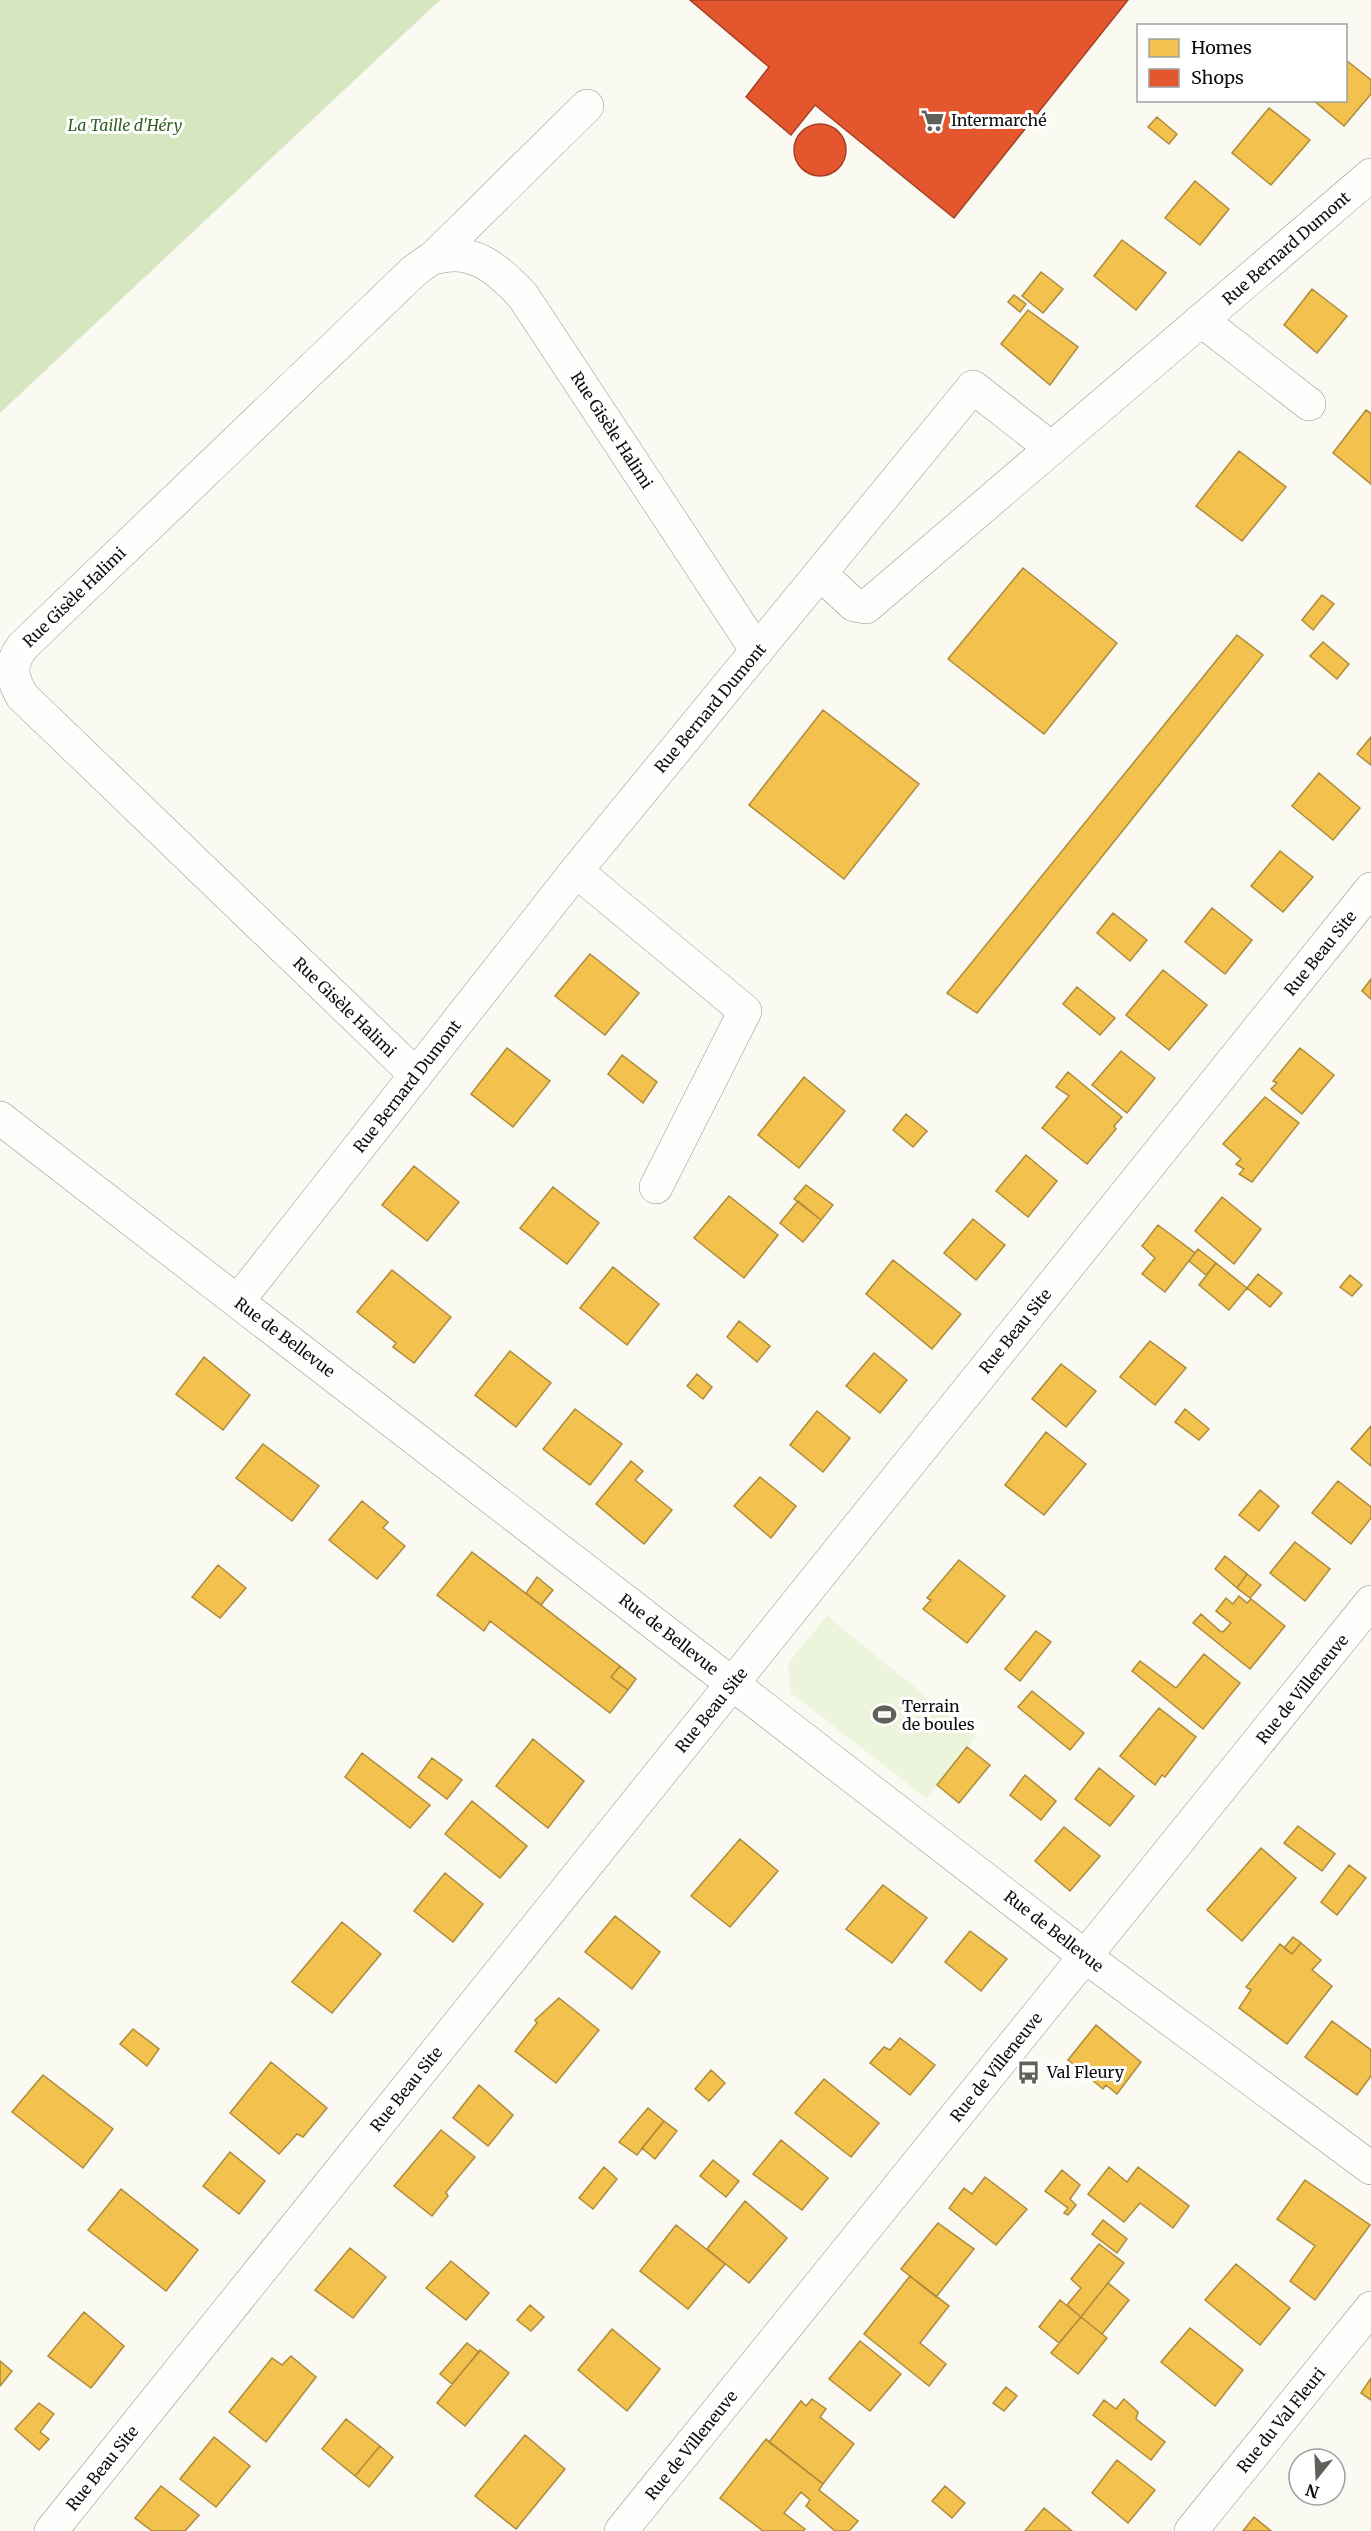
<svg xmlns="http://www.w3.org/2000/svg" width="1371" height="2531" font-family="Merriweather,serif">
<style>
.forest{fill:#d5e6c1}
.pitch{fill:#edf4dc}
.homes{fill:#f2c14e;stroke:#ad8b3a;stroke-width:1.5}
.shops{fill:#e4572e;stroke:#a44124;stroke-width:1.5}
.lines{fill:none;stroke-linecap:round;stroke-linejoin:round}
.street-casing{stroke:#949390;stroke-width:34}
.street{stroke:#fefefd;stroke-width:33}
.labels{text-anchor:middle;stroke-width:6;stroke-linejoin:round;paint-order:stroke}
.poi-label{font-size:16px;fill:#0d0d0d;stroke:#fff;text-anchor:start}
.park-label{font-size:16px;font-style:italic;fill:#2f6220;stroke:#fff}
.street-label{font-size:16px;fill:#0d0d0d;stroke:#fff}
</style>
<rect width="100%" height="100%" fill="#faf9f2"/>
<path class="forest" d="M0,0H440L0,413Z"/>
<path class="pitch" d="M827,1616L976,1737L926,1798L791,1693L788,1663Z"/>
<path class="homes" d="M1346,60L1371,80V94L1344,126L1313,100H1346Z
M1269,108L1310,140L1271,185L1232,153Z
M1157,117L1177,134L1169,144L1148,127Z
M1195,181L1229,209L1200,245L1165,218Z
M1122,240L1166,273L1136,310L1094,276Z
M1041,272L1063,289L1043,313L1022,296Z
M1312,289L1347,316L1317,353L1284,325Z
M1014,295L1026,304L1020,312L1008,302Z
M1028,310L1078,347L1050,385L1001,344Z
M1366,410L1371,413V484L1333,453Z
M1239,451L1286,487L1242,541L1196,506Z
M1023,568L1117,643L1044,734L948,659Z
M1322,595L1334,604L1313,630L1302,620Z
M1237,635L1263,655L977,1013L947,993Z
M1323,642L1349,664L1337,679L1310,656Z
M823,710L919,784L844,879L749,805Z
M1371,737V765L1357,754Z
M1319,773L1360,808L1333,840L1292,806Z
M1280,851L1313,877L1283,912L1251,886Z
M1212,908L1252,940L1225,974L1185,942Z
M1113,913L1147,940L1130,961L1097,933Z
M590,954L639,993L605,1035L555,996Z
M1163,970L1207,1005L1169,1050L1126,1015Z
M1371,979V999L1362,991Z
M1077,987L1115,1018L1100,1035L1063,1004Z
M507,1048L550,1081L513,1127L471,1094Z
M1300,1048L1334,1075L1302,1114L1271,1089L1277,1083L1273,1081Z
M1121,1051L1155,1078L1127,1113L1092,1085Z
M622,1055L657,1082L643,1103L608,1074Z
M1068,1072L1122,1117L1114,1126L1116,1129L1087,1164L1042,1128L1069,1096L1056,1087Z
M804,1077L845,1111L799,1168L758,1135Z
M1265,1097L1299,1123L1252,1182L1239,1174L1244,1169L1236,1164L1241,1159L1223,1144Z
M906,1114L927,1131L913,1147L893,1130Z
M1026,1155L1057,1181L1028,1217L996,1191Z
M414,1166L459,1202L427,1241L382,1205Z
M806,1185L833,1205L821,1220L794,1199Z
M553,1187L599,1223L567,1264L520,1228Z
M729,1196L778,1235L744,1278L694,1238Z
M1222,1197L1261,1229L1234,1264L1195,1231Z
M798,1201L821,1220L803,1242L780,1223Z
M973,1219L1005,1245L976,1280L944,1253Z
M1158,1225L1195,1253L1165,1292L1142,1274L1155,1258L1142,1246Z
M1198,1249L1216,1263L1206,1275L1189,1261Z
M893,1260L961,1314L932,1349L866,1294Z
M1216,1263L1247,1288L1229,1310L1199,1285Z
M613,1267L659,1304L627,1345L580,1308Z
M392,1270L451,1317L414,1363L393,1347L396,1343L357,1312Z
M1258,1274L1282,1293L1270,1307L1247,1288Z
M1350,1275L1362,1285L1352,1296L1340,1287Z
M739,1321L770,1346L757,1362L727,1337Z
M1150,1341L1186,1368L1155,1405L1120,1377Z
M510,1351L551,1383L516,1427L475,1395Z
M874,1353L907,1380L880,1413L846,1386Z
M204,1357L250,1395L223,1430L176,1394Z
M1061,1364L1096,1391L1066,1427L1032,1399Z
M697,1374L712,1387L703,1399L687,1386Z
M575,1409L622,1444L590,1485L543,1449Z
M1185,1409L1209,1429L1199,1440L1175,1422Z
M817,1411L850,1438L823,1472L790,1445Z
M1371,1426V1466L1351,1449Z
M1046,1432L1086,1464L1044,1515L1005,1485Z
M263,1444L319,1486L292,1521L236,1478Z
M631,1461L643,1471L635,1480L672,1510L644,1544L596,1504Z
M760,1477L796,1506L771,1538L734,1506Z
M1338,1481L1371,1507V1518L1351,1544L1312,1513Z
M1260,1490L1279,1506L1259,1531L1239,1515Z
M362,1501L388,1522L383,1528L405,1546L377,1579L329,1540Z
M1295,1542L1330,1569L1305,1601L1270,1573Z
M472,1552L620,1666L611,1677L628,1690L610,1713L490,1621L484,1631L437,1595Z
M1225,1556L1247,1574L1237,1588L1215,1569Z
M959,1560L1005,1596L967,1643L923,1609L931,1600L927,1598Z
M218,1565L246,1588L220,1618L192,1597Z
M1247,1574L1261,1585L1250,1598L1237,1588Z
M537,1577L553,1590L541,1605L526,1593Z
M1239,1596L1247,1603L1251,1599L1285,1626L1250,1669L1193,1623L1201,1614L1221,1632L1224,1631L1231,1623L1216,1611L1226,1598L1233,1604Z
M1036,1631L1051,1642L1020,1681L1005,1669Z
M1204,1654L1240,1683L1203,1729L1132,1671L1140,1661L1176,1688Z
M620,1666L636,1679L628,1690L611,1677Z
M1032,1691L1084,1733L1070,1750L1018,1707Z
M1159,1708L1196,1737L1165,1777L1162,1775L1155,1785L1120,1756Z
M533,1739L584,1781L548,1828L496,1786Z
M967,1747L990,1765L959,1803L937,1785Z
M362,1753L430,1805L410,1828L345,1777Z
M432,1758L462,1780L447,1799L418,1777Z
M1099,1768L1134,1796L1110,1826L1075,1799Z
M1025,1775L1056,1801L1041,1820L1010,1795Z
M472,1801L527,1846L500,1878L445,1834Z
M1298,1826L1335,1854L1322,1871L1284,1843Z
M1064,1827L1100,1856L1070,1891L1035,1861Z
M740,1839L778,1871L730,1927L691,1896Z
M1261,1848L1296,1878L1242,1941L1207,1910Z
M1349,1865L1366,1878L1337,1915L1321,1902Z
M445,1873L483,1904L453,1942L414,1911Z
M883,1885L927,1918L892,1963L846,1929Z
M615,1916L660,1952L632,1989L585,1952Z
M342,1922L381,1954L332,2013L292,1982Z
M970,1931L1007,1959L981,1991L945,1962Z
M1293,1937L1301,1943L1292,1954L1284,1948Z
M1301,1943L1321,1960L1312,1970L1332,1986L1287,2044L1239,2008L1251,1990L1246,1987L1280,1944L1292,1954Z
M559,1998L599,2030L556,2083L515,2051L537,2023L535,2020Z
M1332,2021L1371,2050V2076L1357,2095L1305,2057Z
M1096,2025L1141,2062L1117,2094L1106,2085L1103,2089L1068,2060Z
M133,2029L159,2049L147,2066L120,2044Z
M900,2038L935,2065L910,2095L870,2063L884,2047L890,2050Z
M271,2062L327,2108L303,2137L297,2134L279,2154L230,2113Z
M711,2070L725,2083L709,2101L695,2089Z
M43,2075L113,2129L83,2168L12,2112Z
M824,2079L879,2123L851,2157L795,2113Z
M479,2085L513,2115L488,2146L453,2118Z
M648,2108L664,2121L637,2155L619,2142Z
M664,2121L677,2131L655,2159L642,2148Z
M441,2130L475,2157L446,2192L448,2196L432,2216L394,2186Z
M781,2140L828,2178L802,2210L753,2174Z
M230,2152L265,2181L239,2214L203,2186Z
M713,2160L739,2181L726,2197L700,2176Z
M604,2167L617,2179L593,2209L579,2198Z
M1109,2167L1127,2182L1138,2167L1189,2206L1173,2228L1140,2203L1124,2222L1088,2194Z
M1062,2170L1080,2185L1070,2199L1076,2205L1068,2215L1064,2213L1068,2208L1045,2191Z
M985,2177L1027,2209L996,2245L949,2208L964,2188L972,2194Z
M1305,2180L1370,2225L1315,2300L1290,2281L1315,2246L1277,2219Z
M121,2189L198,2250L166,2291L88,2230Z
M745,2201L787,2238L749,2283L707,2249Z
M1103,2220L1127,2239L1117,2253L1092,2234Z
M938,2223L974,2249L936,2297L901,2269Z
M676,2225L725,2264L688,2309L640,2271Z
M1099,2244L1124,2263L1081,2317L1067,2305L1081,2288L1071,2279Z
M350,2248L386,2277L353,2318L315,2290Z
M451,2261L489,2293L466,2320L426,2288Z
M1236,2264L1290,2308L1260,2345L1205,2300Z
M910,2276L949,2306L920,2343L946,2364L929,2386L864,2334Z
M1108,2283L1129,2300L1102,2334L1081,2317Z
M1060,2300L1081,2317L1059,2343L1039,2327Z
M530,2305L544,2317L531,2331L517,2320Z
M84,2312L124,2346L91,2388L48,2356Z
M1081,2317L1107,2338L1078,2374L1051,2353Z
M1190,2328L1243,2370L1215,2406L1161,2362Z
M612,2329L660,2369L627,2411L578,2370Z
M860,2341L901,2374L870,2411L829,2379Z
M467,2343L479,2352L452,2384L440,2374Z
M480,2350L509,2373L465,2426L437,2403Z
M291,2356L316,2377L266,2442L229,2412L272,2358L282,2365Z
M0,2361L12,2371L0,2386Z
M1371,2378V2400L1361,2393Z
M1006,2387L1017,2396L1004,2411L993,2403Z
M812,2399L826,2409L820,2417L854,2444L823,2484L769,2442L801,2401L806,2406Z
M1124,2399L1138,2412L1136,2419L1165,2442L1151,2460L1093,2415L1104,2400L1116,2409Z
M39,2403L54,2414L40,2432L49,2439L39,2450L15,2429Z
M346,2419L380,2446L355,2476L322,2449Z
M525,2435L565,2469L516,2529L475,2496Z
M214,2437L250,2466L216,2507L180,2479Z
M766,2439L823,2484L819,2490L858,2521L849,2531H835L806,2506L810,2500L801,2492L784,2513L805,2529L803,2531H763L720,2498Z
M380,2446L393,2457L369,2487L355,2476Z
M1117,2460L1155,2490L1128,2523L1092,2493Z
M161,2486L199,2515L185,2531H152L135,2518Z
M945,2486L965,2503L952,2518L932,2501Z
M1044,2508L1072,2531H1025Z
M1254,2517L1271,2531H1243Z"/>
<path class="shops" d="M690,0H1128L954,218L815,105L791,135L746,97L769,67Z
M794 150a26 26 0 1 1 52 0a26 26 0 1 1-52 0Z"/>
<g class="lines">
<defs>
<path id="street" d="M433,258L587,106
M1201,320L1309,404
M821,574L854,605L866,607L1371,175
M576,871L745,1011L656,1187
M416,1075L22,696C11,676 9,666 22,647L414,271C420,267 427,260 434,258C473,246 499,270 523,296L757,651
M0,1118L1086,1957L1371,2168
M238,1301L576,871L973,387L1051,448
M51,2531L1371,889
M621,2531L1371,1602
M1191,2531L1371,2308"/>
</defs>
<use href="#street" class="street-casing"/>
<use href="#street" class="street"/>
</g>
<defs>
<symbol id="supermarket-bare" viewBox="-9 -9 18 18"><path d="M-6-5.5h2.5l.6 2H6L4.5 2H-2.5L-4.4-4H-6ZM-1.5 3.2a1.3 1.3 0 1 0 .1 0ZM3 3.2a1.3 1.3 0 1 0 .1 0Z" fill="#60605d" stroke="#fff" stroke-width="2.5" paint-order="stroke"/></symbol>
<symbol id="stadium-bare" viewBox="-9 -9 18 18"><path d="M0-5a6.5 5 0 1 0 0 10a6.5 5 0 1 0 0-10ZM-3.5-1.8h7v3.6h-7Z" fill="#60605d" stroke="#fff" stroke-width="2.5" paint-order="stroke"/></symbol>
<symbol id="bus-bare" viewBox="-9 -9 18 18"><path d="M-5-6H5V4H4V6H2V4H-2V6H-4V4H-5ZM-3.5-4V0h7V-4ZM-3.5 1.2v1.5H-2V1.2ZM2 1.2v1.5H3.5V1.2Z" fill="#60605d" stroke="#fff" stroke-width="2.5" paint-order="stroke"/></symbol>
</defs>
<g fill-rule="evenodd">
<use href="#supermarket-bare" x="916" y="104" width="33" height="33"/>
<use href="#stadium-bare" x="868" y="1698" width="33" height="33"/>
<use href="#bus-bare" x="1012" y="2056" width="33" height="33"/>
</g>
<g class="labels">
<g class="poi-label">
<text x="951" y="126">Intermarché</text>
<text x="902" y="1712">Terrain<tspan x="902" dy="18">de boules</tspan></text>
<text x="1047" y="2078">Val Fleury</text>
</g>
<g class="park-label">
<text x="125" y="131">La Taille d'Héry</text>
</g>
<g class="street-label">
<text transform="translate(1286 248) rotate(-41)" y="6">Rue Bernard Dumont</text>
<text transform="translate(612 430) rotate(57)" y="6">Rue Gisèle Halimi</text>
<text transform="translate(74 597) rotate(-44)" y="6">Rue Gisèle Halimi</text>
<text transform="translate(710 708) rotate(-50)" y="6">Rue Bernard Dumont</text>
<text transform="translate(1320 953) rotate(-51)" y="6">Rue Beau Site</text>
<text transform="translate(345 1007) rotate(44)" y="6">Rue Gisèle Halimi</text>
<text transform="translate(407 1086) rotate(-52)" y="6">Rue Bernard Dumont</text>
<text transform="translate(1015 1331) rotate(-51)" y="6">Rue Beau Site</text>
<text transform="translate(285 1337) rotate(37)" y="6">Rue de Bellevue</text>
<text transform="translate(669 1634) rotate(38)" y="6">Rue de Bellevue</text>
<text transform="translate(1302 1689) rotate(-51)" y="6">Rue de Villeneuve</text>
<text transform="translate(711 1710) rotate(-51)" y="6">Rue Beau Site</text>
<text transform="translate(1054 1931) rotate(38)" y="6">Rue de Bellevue</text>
<text transform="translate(996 2067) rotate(-51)" y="6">Rue de Villeneuve</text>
<text transform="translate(406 2089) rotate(-51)" y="6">Rue Beau Site</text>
<text transform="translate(1281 2420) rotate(-51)" y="6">Rue du Val Fleuri</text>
<text transform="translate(691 2445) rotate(-51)" y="6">Rue de Villeneuve</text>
<text transform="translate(102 2468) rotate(-51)" y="6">Rue Beau Site</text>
</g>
</g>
<rect x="1137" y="24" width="210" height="78" fill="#ffffff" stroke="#9e9e9e" stroke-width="1.5"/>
<rect x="1149" y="39" width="30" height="18" fill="#f2c14e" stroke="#9e9e9e" stroke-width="1.5"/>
<text x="1191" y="54" font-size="18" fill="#0d0d0d">Homes</text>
<rect x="1149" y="69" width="30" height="18" fill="#e4572e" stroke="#9e9e9e" stroke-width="1.5"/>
<text x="1191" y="84" font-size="18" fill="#0d0d0d">Shops</text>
<g transform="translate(1317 2477) rotate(198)"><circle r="28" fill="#ffffff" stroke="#9e9e9e" stroke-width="1.5"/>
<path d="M0-4.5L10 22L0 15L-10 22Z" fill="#60605d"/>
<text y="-9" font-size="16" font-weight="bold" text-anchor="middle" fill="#0d0d0d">N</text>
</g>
</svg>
